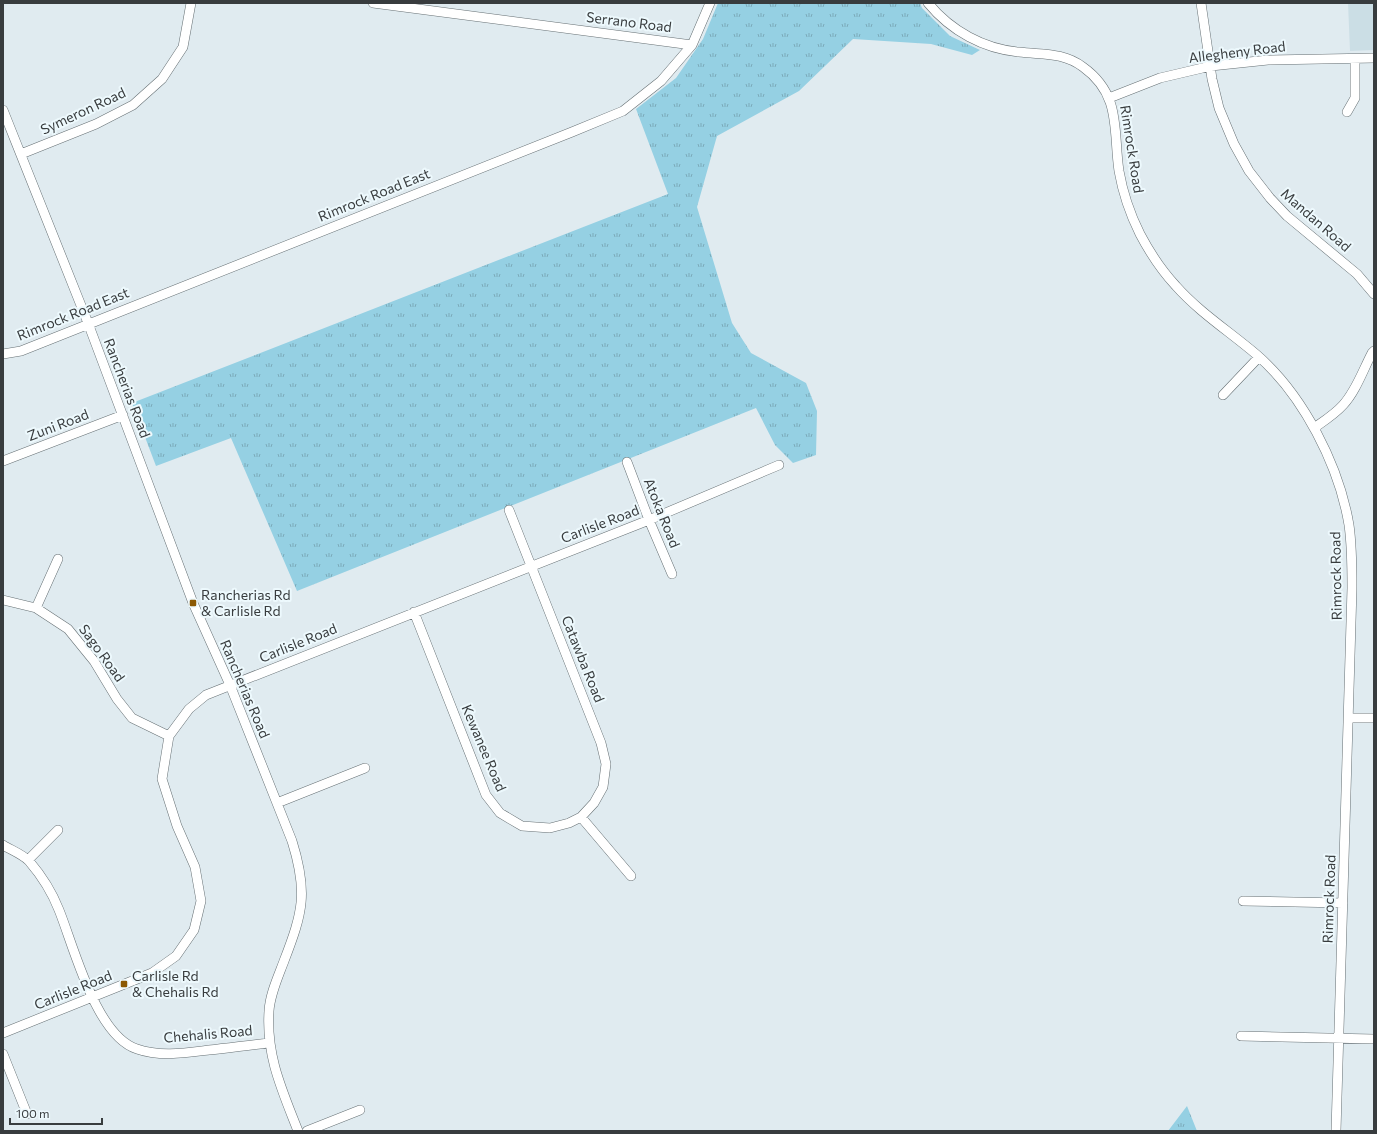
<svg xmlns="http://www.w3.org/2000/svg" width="1377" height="1134" font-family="Commissioner,sans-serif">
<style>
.built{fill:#cbdee5}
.grass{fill:url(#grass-tufts)}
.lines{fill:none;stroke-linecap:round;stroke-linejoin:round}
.minor-casing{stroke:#667074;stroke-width:10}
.minor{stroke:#fff;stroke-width:9}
.poi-dot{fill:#8c5904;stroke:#edf9fd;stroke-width:1.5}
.labels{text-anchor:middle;stroke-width:4;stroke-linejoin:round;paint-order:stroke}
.street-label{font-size:14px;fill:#383c3e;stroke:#edf9fd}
.poi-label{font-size:14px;fill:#383c3e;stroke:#edf9fd;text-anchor:start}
</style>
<defs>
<pattern id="grass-tufts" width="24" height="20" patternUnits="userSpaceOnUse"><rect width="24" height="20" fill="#95d0e3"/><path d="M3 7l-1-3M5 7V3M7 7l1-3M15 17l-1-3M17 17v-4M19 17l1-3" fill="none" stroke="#7baab9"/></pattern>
</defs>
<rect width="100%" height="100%" fill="#e0ebf0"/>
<path class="built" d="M1348,3H1374V50L1350,51Z"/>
<path class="grass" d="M718,3H920L922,8L950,36L980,50L972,55L931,44L853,39L799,91L717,136L697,207L732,323L751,353L806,383L817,411L816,455L793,463L775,445L756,408L297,591L231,438L156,466L132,403L668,194L636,109L676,78L703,39Z
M1187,1106L1197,1131H1168Z"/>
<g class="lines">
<defs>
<path id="minor" d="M373,3L692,45
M928,3C951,31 984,49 1019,52C1043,55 1063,52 1083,67C1122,95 1113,131 1119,171C1123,194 1130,214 1140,234C1150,253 1162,271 1176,286C1199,312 1230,332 1257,355C1303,395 1339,465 1349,525C1352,546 1352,567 1352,588L1336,1131
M1201,3L1212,79L1219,108L1234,144L1249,171L1270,198L1287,216L1357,274L1374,294
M1109,98L1160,78L1211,66L1268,60L1374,58
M3,110L88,323L193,603L230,685L292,841C308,892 303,912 284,961C278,977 270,994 269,1011C266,1056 282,1090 298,1131
M1347,112L1355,98V59
M21,154L96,124L133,105L162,79L183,47L191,3
M3,354L21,351L572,132L623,111L661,81L692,45L710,3
M1223,395L1259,357
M1314,428C1324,421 1335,414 1343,405C1356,391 1363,370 1372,353L1374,351
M3,461L123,415
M627,462L649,520L672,574
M3,600L36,608L68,629L94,661L117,699L132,718L169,736
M36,608L58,559
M414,612L486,795L500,813L522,826L550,828L569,823L581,817L594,803L603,787L606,764L601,743L509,510
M1349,718H1374
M277,803L365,768
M581,817L631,876
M3,845C11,850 22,854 29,861C41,875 52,892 59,910C74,947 96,1036 137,1049C160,1057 185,1053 209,1050C229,1048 249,1045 269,1043
M28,860L58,830
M1243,901L1343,903
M3,1033L152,973L176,956L194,930L201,901L195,867L177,826L162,779L169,736L189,709L206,695L649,520L779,465
M1241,1036L1374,1039
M3,1054L27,1114
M307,1131L360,1110"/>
</defs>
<use href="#minor" class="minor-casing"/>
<use href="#minor" class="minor"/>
</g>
<g class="poi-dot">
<rect x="189" y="599" width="8" height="8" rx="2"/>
<rect x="120" y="980" width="8" height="8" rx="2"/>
</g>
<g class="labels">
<g class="street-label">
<text transform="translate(629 22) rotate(7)" y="5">Serrano Road</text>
<text transform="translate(1237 52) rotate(-7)" y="5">Allegheny Road</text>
<text transform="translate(83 111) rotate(-25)" y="5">Symeron Road</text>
<text transform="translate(1132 149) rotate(81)" y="5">Rimrock Road</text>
<text transform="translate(374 195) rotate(-22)" y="5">Rimrock Road East</text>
<text transform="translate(1316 220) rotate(41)" y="5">Mandan Road</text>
<text transform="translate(73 314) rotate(-22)" y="5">Rimrock Road East</text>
<text transform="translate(127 388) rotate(69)" y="5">Rancherias Road</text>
<text transform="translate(58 425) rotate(-21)" y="5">Zuni Road</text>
<text transform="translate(662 513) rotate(68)" y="5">Atoka Road</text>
<text transform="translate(600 524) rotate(-21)" y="5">Carlisle Road</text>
<text transform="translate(1336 576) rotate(-91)" y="5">Rimrock Road</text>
<text transform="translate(298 643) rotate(-22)" y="5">Carlisle Road</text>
<text transform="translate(102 653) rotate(54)" y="5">Sago Road</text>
<text transform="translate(583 659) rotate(68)" y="5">Catawba Road</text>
<text transform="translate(245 689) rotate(67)" y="5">Rancherias Road</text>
<text transform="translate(484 748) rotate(67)" y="5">Kewanee Road</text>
<text transform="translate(1329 899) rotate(-88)" y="5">Rimrock Road</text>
<text transform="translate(73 990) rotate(-22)" y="5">Carlisle Road</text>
<text transform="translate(208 1034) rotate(-5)" y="5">Chehalis Road</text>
</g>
<g class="poi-label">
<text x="201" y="600">Rancherias Rd<tspan x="201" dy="16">&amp; Carlisle Rd</tspan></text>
<text x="132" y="981">Carlisle Rd<tspan x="132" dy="16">&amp; Chehalis Rd</tspan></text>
</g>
</g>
<rect width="1377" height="1134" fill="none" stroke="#383c3e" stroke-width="8"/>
<path d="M10 1118v6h92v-6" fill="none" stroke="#383c3e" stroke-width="2"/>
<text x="16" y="1118" font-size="12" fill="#383c3e" stroke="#edf9fd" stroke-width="3" paint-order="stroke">100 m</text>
</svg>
